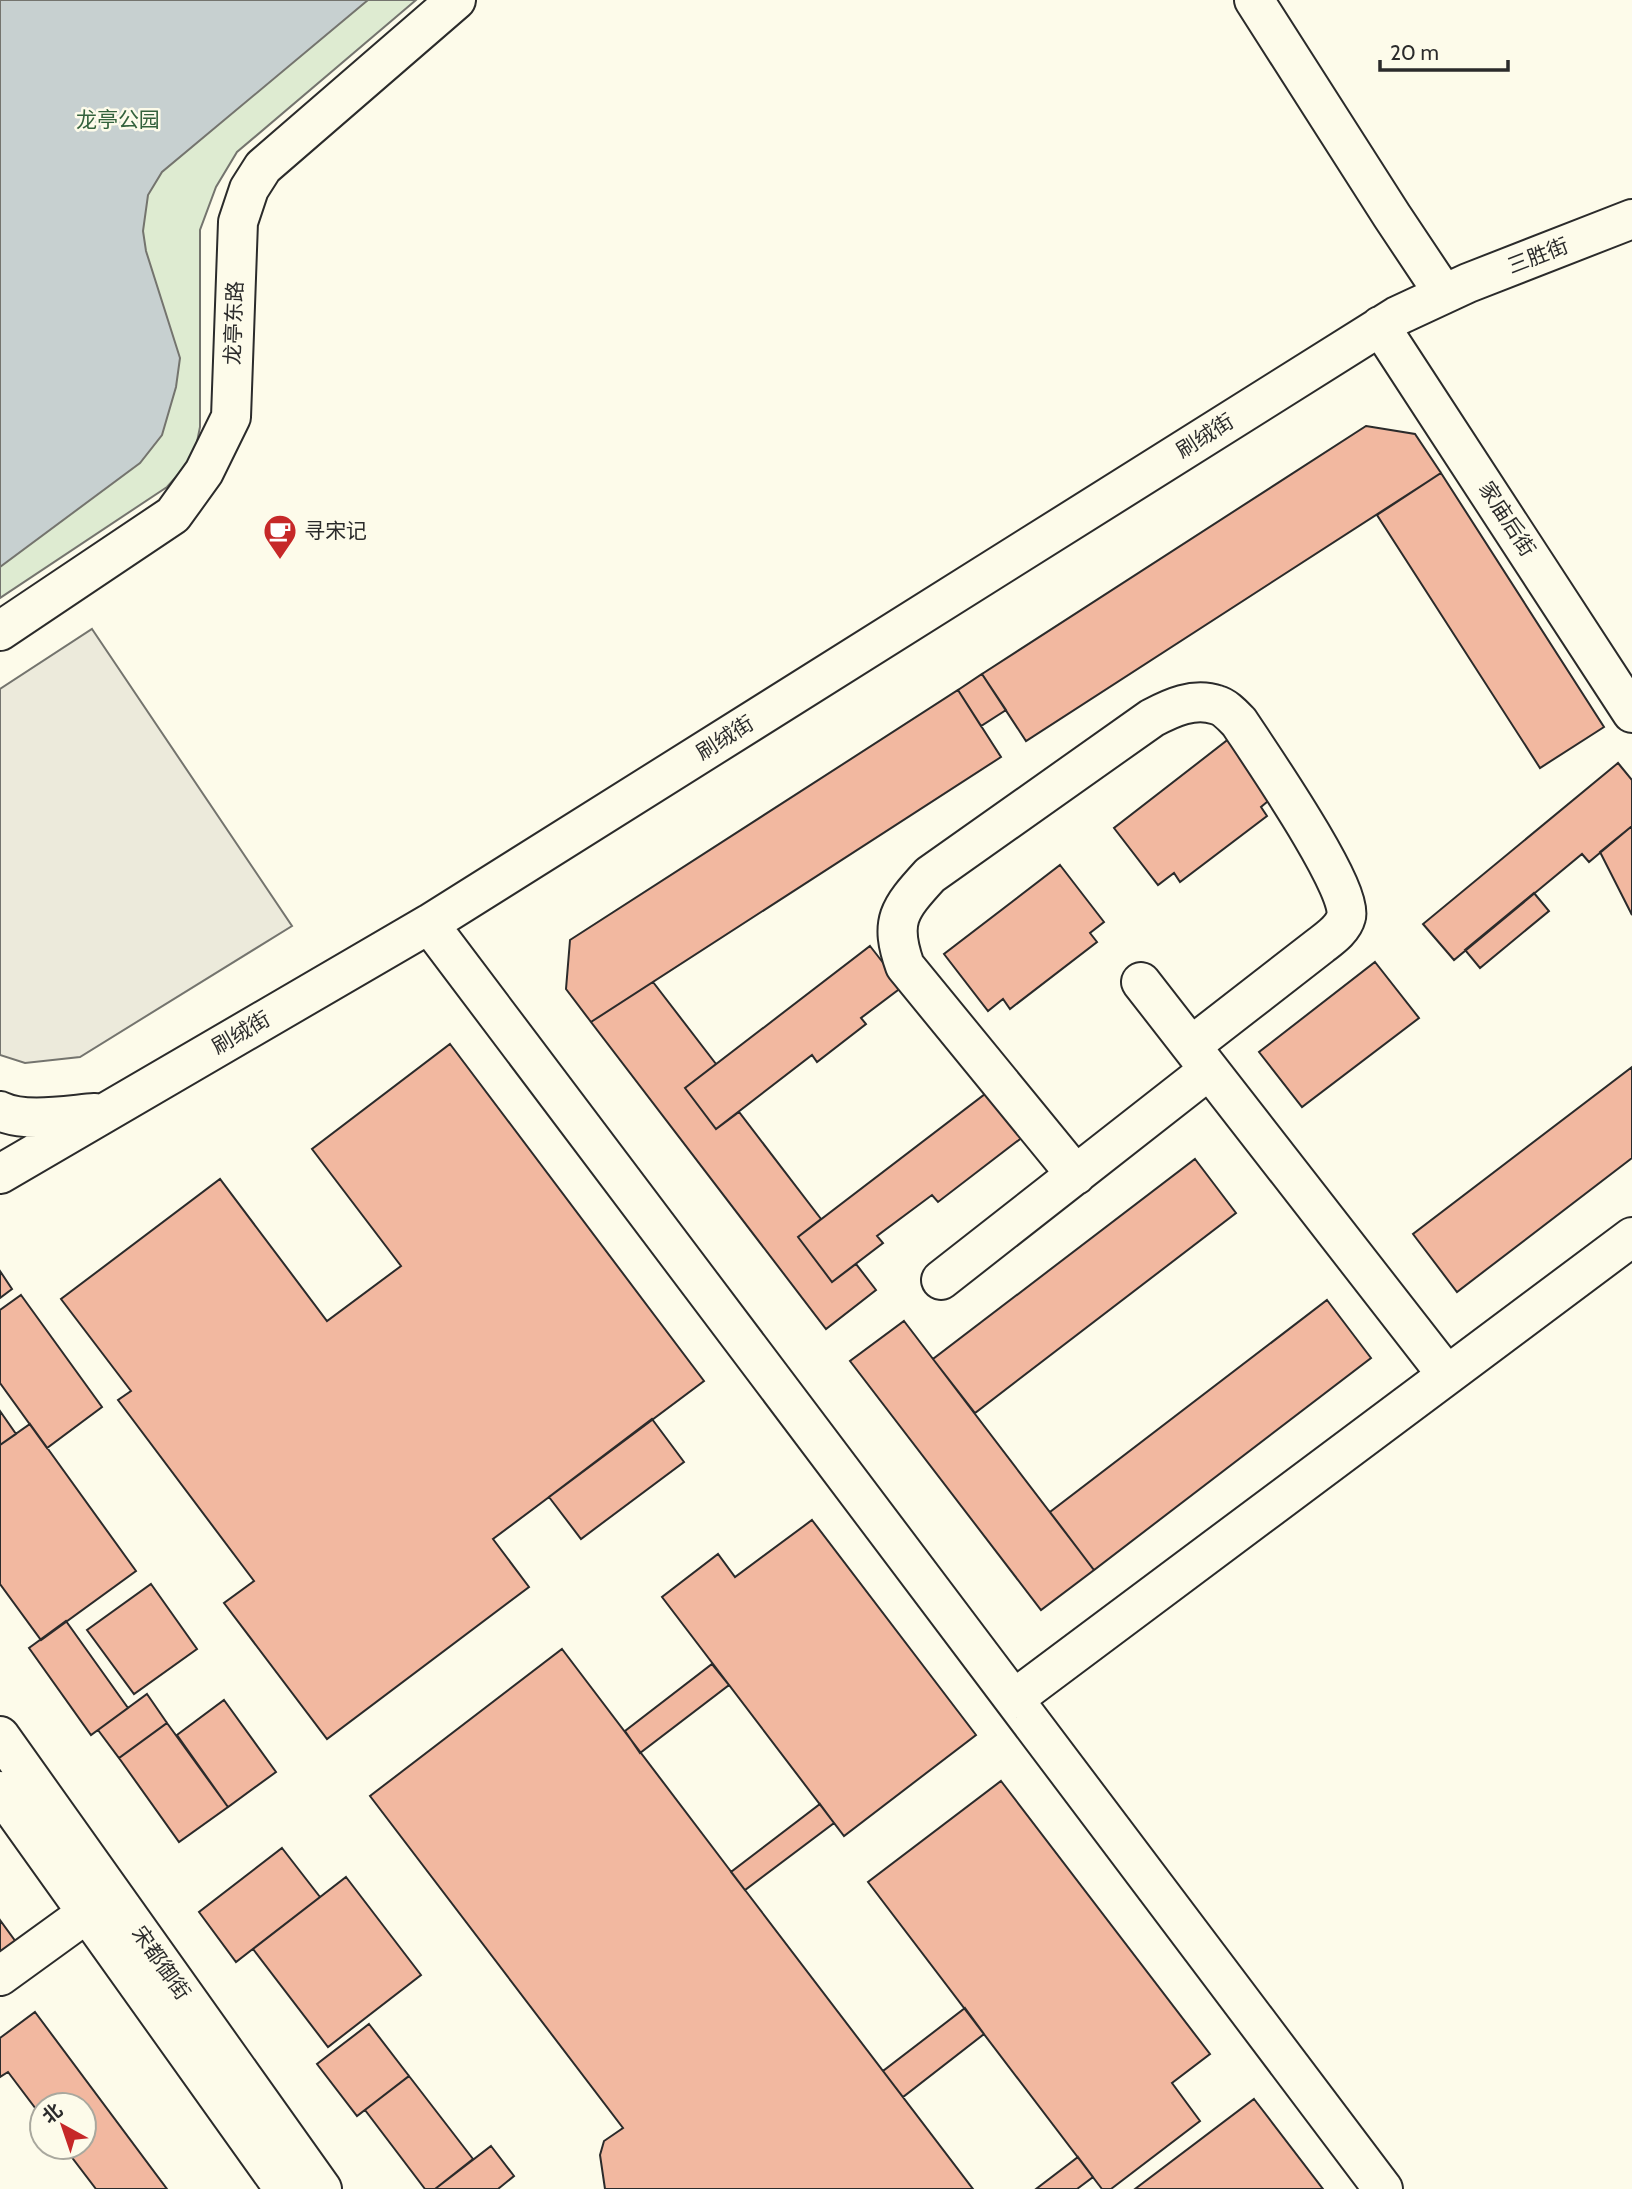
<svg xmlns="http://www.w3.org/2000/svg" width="1632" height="2189" font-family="Cabin,'Noto Sans SC',sans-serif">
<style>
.green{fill:#deebd1;stroke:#74746e;stroke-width:2}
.parking{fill:#eceadb;stroke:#74746e;stroke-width:2}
.water{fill:#c7d0d0;stroke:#74746e;stroke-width:2}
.building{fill:#f2b8a0;stroke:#2b2b2b;stroke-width:2}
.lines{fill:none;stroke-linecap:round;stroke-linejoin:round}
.minor-casing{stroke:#2b2b2b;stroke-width:42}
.minor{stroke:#fdfbea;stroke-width:38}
.labels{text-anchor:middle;stroke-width:5;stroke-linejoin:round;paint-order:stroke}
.park-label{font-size:21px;fill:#34623c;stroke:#fdfbea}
.street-label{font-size:21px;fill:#2b2b2b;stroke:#fdfbea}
.poi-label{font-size:21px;fill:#2b2b2b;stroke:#fdfbea;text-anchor:start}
</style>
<rect width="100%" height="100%" fill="#fdfbea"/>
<path class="green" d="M0,0H416L237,152L216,187L200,230V427L194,457L167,487L0,598Z"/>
<path class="parking" d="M92,629L292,926L80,1057L25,1063L0,1055V689Z"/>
<path class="water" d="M0,0H368L162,172L148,195L143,231L146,251L180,358L176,387L162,435L140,463L0,567Z"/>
<path class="building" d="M1366,426L1415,434L1441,473L1026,741L982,674Z
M1441,473L1604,727L1540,768L1377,515Z
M982,674L1006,710L981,726L958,690Z
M958,690L1001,757L591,1022L566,989L570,940Z
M1230,738L1274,796L1261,807L1267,816L1180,882L1174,873L1158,885L1114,828Z
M1618,763L1632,780V826L1589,862L1582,854L1454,960L1423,924Z
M1632,826V915L1600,852Z
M1060,865L1104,922L1090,933L1097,942L1010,1009L1003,999L988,1011L944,954Z
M1534,893L1549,911L1480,968L1465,950Z
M870,946L902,987L861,1018L866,1024L817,1062L812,1055L716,1129L685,1088Z
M1375,962L1419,1018L1302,1107L1259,1052Z
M653,982L716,1064L685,1088L716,1129L739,1112L821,1219L798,1237L832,1282L856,1264L876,1290L826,1329L591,1022Z
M450,1044L704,1381L493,1539L529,1587L327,1739L224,1603L254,1581L118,1400L131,1391L61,1299L220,1179L327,1321L401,1266L312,1149Z
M1632,1067V1158L1457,1292L1413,1234Z
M989,1091L1024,1136L938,1202L932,1195L877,1236L883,1243L832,1282L798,1237Z
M1195,1159L1236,1213L975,1413L933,1359Z
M0,1271L12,1289L0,1298Z
M21,1295L102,1407L47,1448L0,1383V1310Z
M1327,1300L1371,1358L1094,1570L1050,1512Z
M904,1321L1094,1570L1041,1610L850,1361Z
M0,1411L16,1434L0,1445Z
M652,1419L684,1462L581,1539L549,1497Z
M30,1424L136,1571L41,1640L0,1584V1445Z
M812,1520L976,1735L844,1836L662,1597L718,1554L735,1577Z
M151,1584L197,1649L134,1694L87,1630Z
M66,1621L128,1708L91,1735L29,1648Z
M562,1649L745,1890L973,2189H605L600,2155L604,2141L623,2128L370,1796Z
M712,1664L729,1685L640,1753L625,1731Z
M147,1694L167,1723L119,1758L98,1730Z
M224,1700L276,1772L228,1807L177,1735Z
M167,1723L228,1807L179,1842L119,1758Z
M1001,1781L1210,2054L1172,2083L1200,2121L1111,2189H1102L868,1882Z
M820,1804L834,1823L745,1890L731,1872Z
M282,1848L320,1897L236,1962L199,1912Z
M346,1877L421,1975L328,2047L253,1949Z
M0,1920L16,1942L0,1953Z
M965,2008L984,2034L903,2097L883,2071Z
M35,2012L167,2189H96L64,2147H84V2105H42V2117L8,2072L0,2077V2038Z
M369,2024L409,2076L357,2116L317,2064Z
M409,2076L473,2159L435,2189H425L365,2110Z
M1254,2099L1323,2189H1135Z
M491,2146L514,2176L498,2189H435Z
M1078,2157L1093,2177L1077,2189H1036Z"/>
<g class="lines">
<defs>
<path id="minor" d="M1254,0L1392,216L1444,294
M1380,326L1632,713
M0,631L173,515L204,472L231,417L238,222L249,189L263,167L456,0
M429,924L1383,2189
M1141,982L1447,1375
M0,1111C24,1123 68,1115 95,1113
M0,1174L429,924L1397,316L1468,283L1632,219
M1076,1175L905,966C889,921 899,909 930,875L1152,718C1171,708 1194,697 1217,705C1225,707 1233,716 1239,722C1258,751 1355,891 1346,917C1343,929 1330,938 1321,945L1191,1046
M941,1280L1209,1070
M1014,1699L1632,1237
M0,1736L322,2189
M0,1791L284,2189
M0,1976L87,1913"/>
</defs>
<use href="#minor" class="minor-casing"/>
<use href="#minor" class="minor"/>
</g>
<defs>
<symbol id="cafe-pin" viewBox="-11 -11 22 30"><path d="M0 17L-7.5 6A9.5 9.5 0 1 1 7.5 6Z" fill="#c62828" stroke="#fdfbea"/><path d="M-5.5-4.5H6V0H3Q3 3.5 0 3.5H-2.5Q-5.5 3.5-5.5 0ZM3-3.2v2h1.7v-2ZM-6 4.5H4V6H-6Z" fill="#fff"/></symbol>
</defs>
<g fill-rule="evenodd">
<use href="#cafe-pin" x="261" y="512" width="38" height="52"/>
</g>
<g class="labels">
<g class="park-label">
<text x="118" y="127">龙亭公园</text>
</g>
<g class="street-label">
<text transform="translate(1538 256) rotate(-21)" y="7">三胜街</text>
<text transform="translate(234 323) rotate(-88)" y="7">龙亭东路</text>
<text transform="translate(1205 436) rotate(-32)" y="7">刷绒街</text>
<text transform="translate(1507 519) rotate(57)" y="7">家庙后街</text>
<text transform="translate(725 738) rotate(-32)" y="7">刷绒街</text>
<text transform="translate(241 1033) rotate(-30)" y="7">刷绒街</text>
<text transform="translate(161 1963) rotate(55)" y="7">宋都御街</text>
</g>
<g class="poi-label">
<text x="304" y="538">寻宋记</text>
</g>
</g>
<g transform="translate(63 2126) rotate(320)"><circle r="33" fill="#fdfbea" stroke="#a9a89e" stroke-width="2"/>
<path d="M0-5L12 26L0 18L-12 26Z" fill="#c62828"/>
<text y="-10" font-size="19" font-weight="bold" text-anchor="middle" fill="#2b2b2b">北</text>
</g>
<path d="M1380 60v10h128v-10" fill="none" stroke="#2b2b2b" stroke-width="3.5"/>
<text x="1390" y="60" font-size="21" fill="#2b2b2b" stroke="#fdfbea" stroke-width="5" paint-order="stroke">20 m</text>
</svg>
